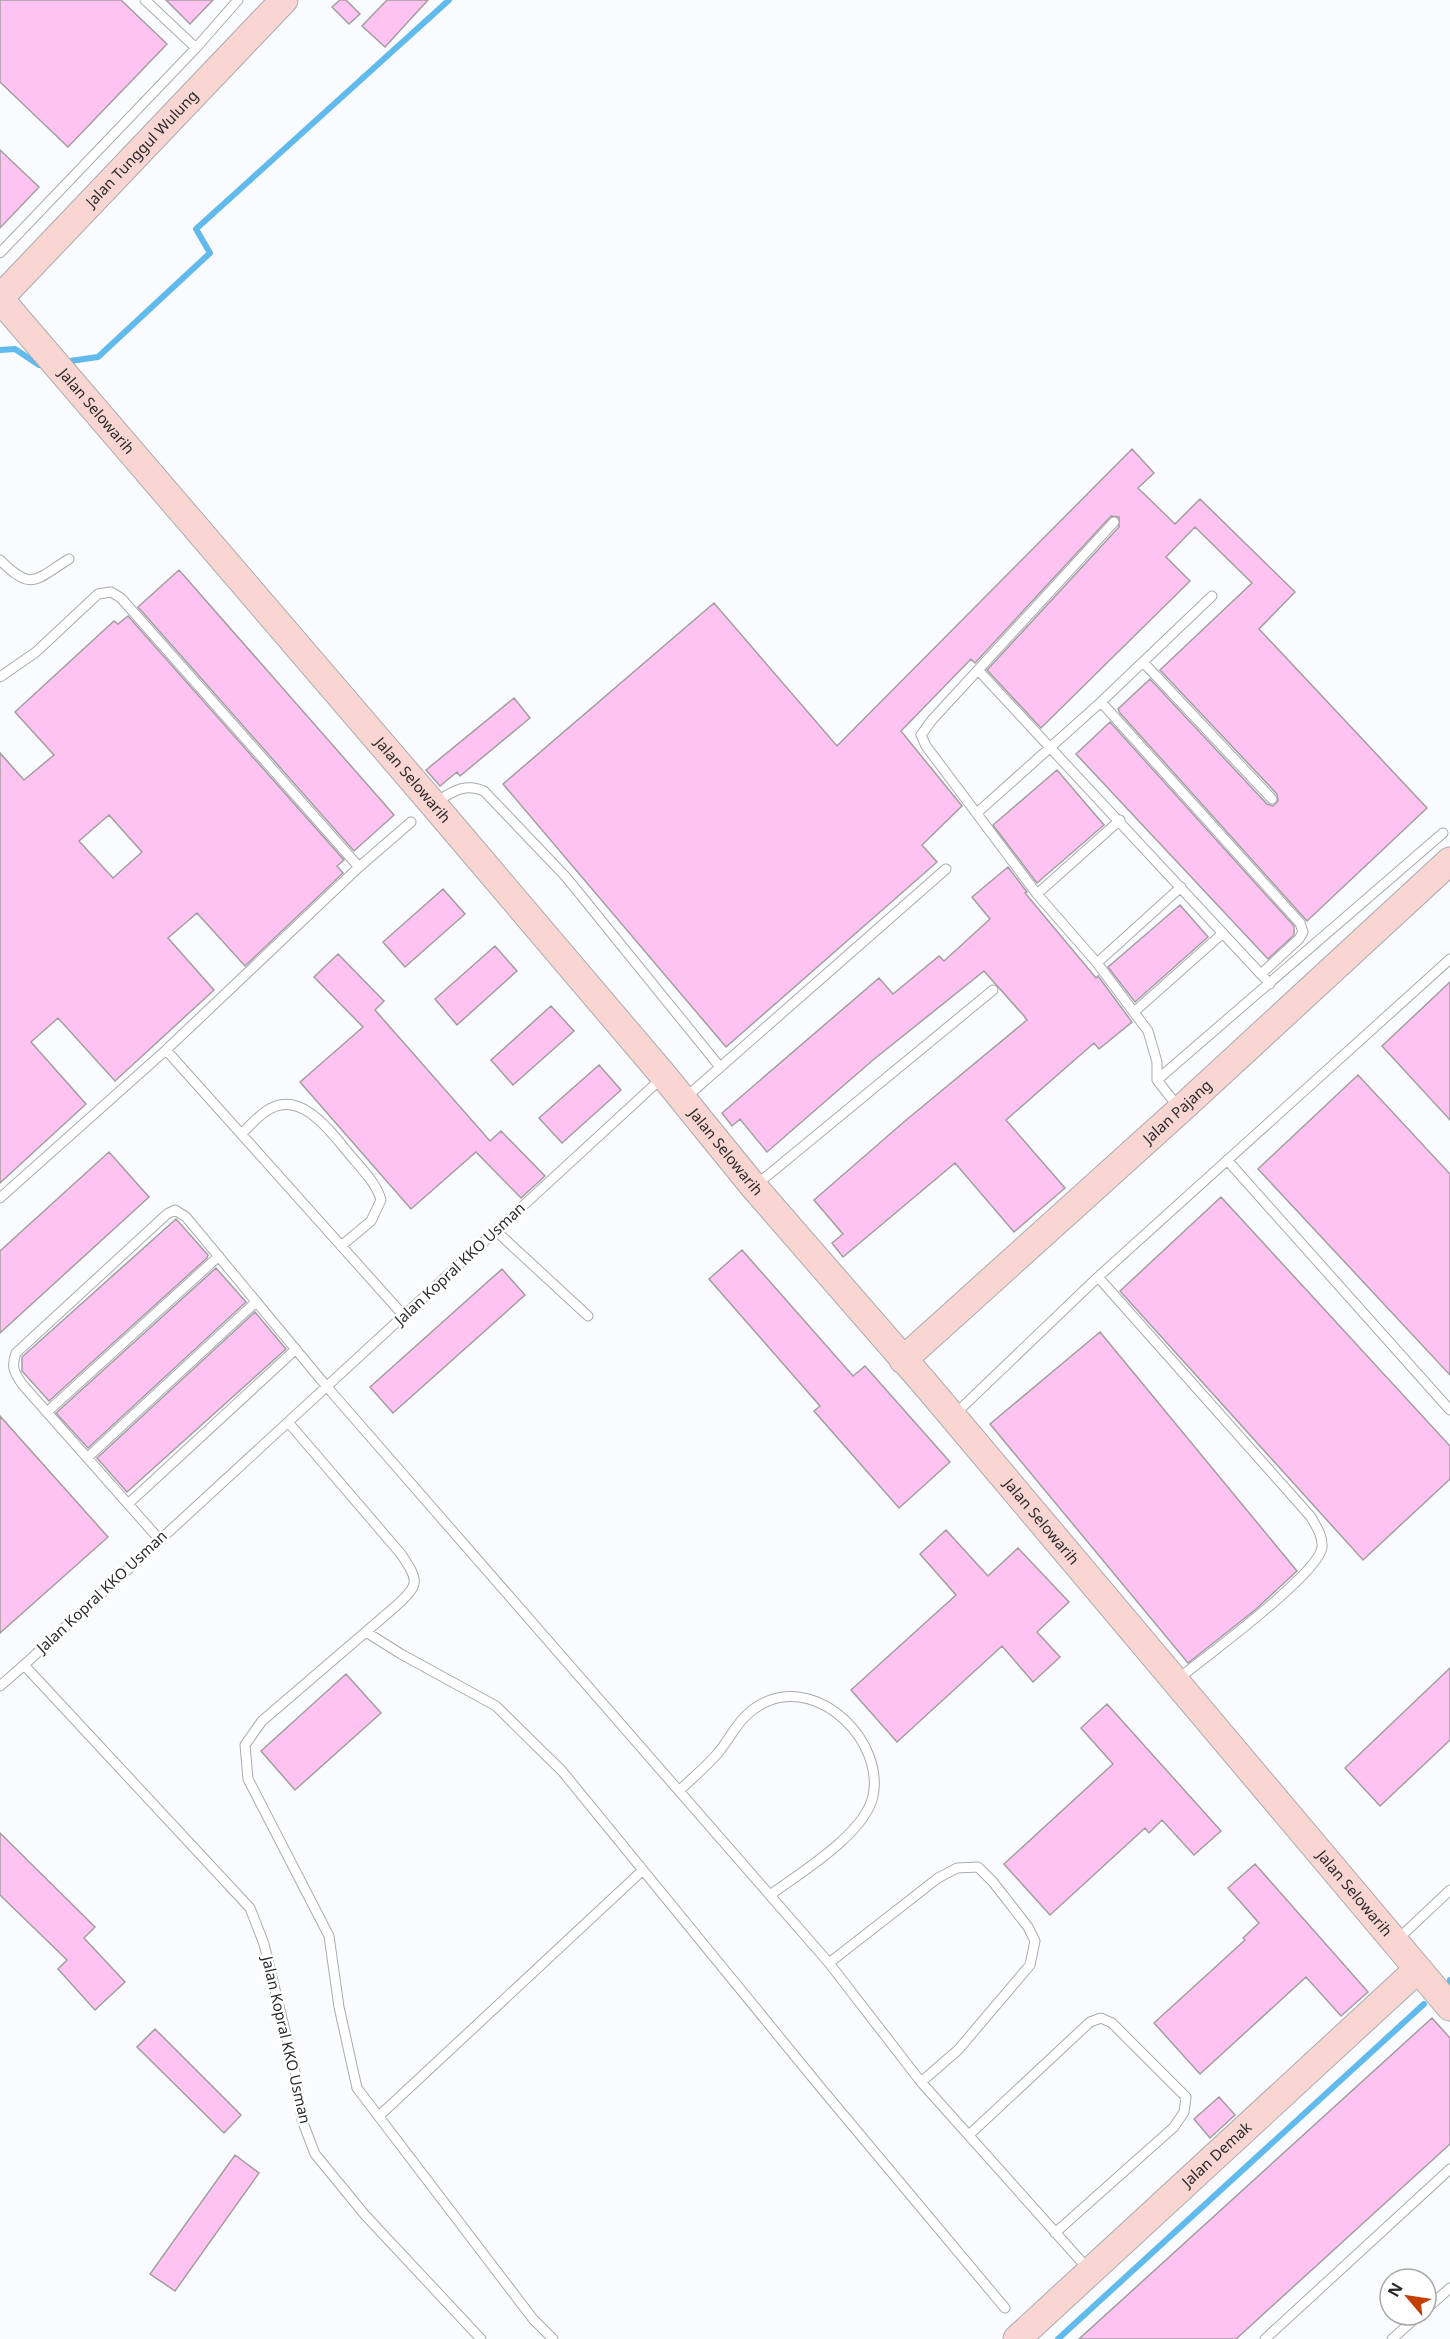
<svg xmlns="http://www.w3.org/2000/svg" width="1450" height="2339" font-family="'Noto Sans',sans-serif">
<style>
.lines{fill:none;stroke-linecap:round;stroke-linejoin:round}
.stream{stroke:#60baeb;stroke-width:6}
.building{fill:#fec3f1;stroke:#a29ea1;stroke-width:1.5;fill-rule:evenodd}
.lane-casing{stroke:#a9abaf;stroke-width:11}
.secondary-casing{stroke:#a9abaf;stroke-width:29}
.lane{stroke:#fff;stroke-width:9}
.secondary{stroke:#fad6d3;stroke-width:27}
.labels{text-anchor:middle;stroke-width:5;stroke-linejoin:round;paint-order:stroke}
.street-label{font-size:15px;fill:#2b2b2d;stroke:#fff}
</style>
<rect width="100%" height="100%" fill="#f9fbff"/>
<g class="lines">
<path class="stream" d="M0,350L15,349L39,365L44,364
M63,362L98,357L210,253L196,229L449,0
M1450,1981V1980
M1058,2339L1424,2004"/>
</g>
<path class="building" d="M0,0H121L167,44L68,147L0,82Z
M166,0H213L190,24Z
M340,0H346L360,14L349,24L332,7Z
M387,0H428L385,47L362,26Z
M0,150L39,187L0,228Z
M1132,449L1154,473L1138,488L1175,524L1200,499L1295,592L1259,629L1427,808L1307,921L1120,713L1118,709L1150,679L1267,804L1273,806L1278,801L1277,794L1160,670L1252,583L1195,527L1166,557L1190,581L1041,728L987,670L1119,527V517L1111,516L975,663L971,659L901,731L962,806L922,845L937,862L726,1047L503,784L714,603L837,746Z
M179,570L394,815L354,851L138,607Z
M128,616L344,860L337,866L343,873L245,966L197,913L168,938L214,990L115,1081L58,1018L31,1042L86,1104L0,1183V753L24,780L54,755L15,712L114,621L118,624ZM109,815L142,852L113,878L79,841Z
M514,698L530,718L460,776L457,772L440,786L426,770Z
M1110,722L1294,926V935L1268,959L1076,754Z
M1057,770L1104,825L1037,883L993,825Z
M1008,867L1027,892L1025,893L1096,978L1098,976L1132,1022L1099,1049L1094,1043L1006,1120L1065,1188L1014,1232L955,1163L843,1257L832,1243L843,1234L814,1200L905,1121L1027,1020L1024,1016L984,971L873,1060L767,1152L740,1119L732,1126L722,1113L879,978L893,994L939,956L944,961L990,919L972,897Z
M443,889L465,914L405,967L383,942Z
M1180,905L1208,937L1135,1002L1108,967Z
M495,946L517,971L457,1025L435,999Z
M338,954L384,1001L375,1010L490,1141L501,1131L545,1176L521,1198L476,1152L411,1209L300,1082L363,1027L314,977Z
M1450,982V1120L1382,1046Z
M551,1006L574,1031L513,1085L491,1060Z
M599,1065L621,1090L562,1143L539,1118Z
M1358,1075L1450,1174V1375L1258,1169Z
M109,1152L149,1197L0,1333V1251Z
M1221,1197L1450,1446V1479L1363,1560L1120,1291Z
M176,1219L208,1255L207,1258L49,1401L22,1371V1357Z
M742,1250L853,1376L865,1366L950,1462L899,1508L814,1411L820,1406L709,1279Z
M216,1268L246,1302L88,1448L56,1413Z
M502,1269L525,1295L393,1413L370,1387Z
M255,1312L286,1349L127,1492L97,1458Z
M1100,1332L1297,1571L1255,1610L1188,1663L990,1424Z
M0,1416L108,1537L0,1633Z
M946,1530L988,1576L1018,1548L1069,1602L1037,1632L1060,1657L1033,1682L1002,1646L897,1742L851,1690L956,1595L920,1554Z
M1450,1668V1740L1380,1806L1345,1768Z
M346,1674L381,1713L295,1790L261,1751Z
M1107,1704L1221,1831L1194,1855L1162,1820L1149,1833L1145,1828L1050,1915L1004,1864L1113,1764L1081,1728Z
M0,1833L95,1927L84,1938L125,1982L95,2010L58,1969L67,1960L0,1895Z
M1255,1864L1368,1992L1341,2016L1306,1977L1200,2074L1154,2023L1245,1940L1243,1938L1259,1923L1228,1888Z
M1432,2018L1450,2038V2144L1236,2339H1079Z
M155,2029L241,2115L224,2133L137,2047Z
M1219,2097L1235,2115L1210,2138L1194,2119Z
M235,2155L259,2173L175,2291L150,2274Z"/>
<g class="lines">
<defs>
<path id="lane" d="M145,0L196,48
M0,253L196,48L238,0
M1114,522L932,720L921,735L926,746L1037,894L1097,963L1148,1031L1157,1062V1080L1179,1108
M0,560C32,592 35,580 69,559
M1143,662L1272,799
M978,670L1270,984
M0,677L36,652L98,594L111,592L121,598L359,867
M1101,702L1300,923L1303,932L1299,939L1262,973
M434,803C451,793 464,782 484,791L566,877L720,1067
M978,812L1101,702L1212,596
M1037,894L1120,820
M1097,963L1181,887
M1134,1012L1223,933
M166,1050L404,1316
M1157,1080L1443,833
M684,1099L946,869
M241,1134C249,1127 256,1118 265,1112C299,1086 331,1132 350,1155C361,1168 377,1184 381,1200L371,1221L341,1246
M1227,1160L1450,1410
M756,1185L993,990
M0,1198L166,1050L359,867L411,822
M496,1231L588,1316
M1098,1277L1311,1517C1316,1526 1323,1536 1322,1547C1320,1573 1204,1658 1178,1679
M47,1412L219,1256
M954,1415L1098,1277L1450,959
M288,1422L401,1554C419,1581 420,1584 396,1606L262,1721L245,1745L248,1779L329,1936L339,2007L357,2088L533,2319L553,2339
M87,1458L256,1302
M128,1504L296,1349
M159,1539L22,1384C14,1372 11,1367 16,1353L167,1214L175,1210L186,1217L327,1387L829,1963L921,2082L1088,2269
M366,1632L401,1654L496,1706L562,1771L821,2088L1005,2308
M0,1686L24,1665
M679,1791C692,1778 707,1766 718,1753C735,1732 740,1713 768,1701C822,1679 884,1742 873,1796C865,1834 800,1873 770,1895
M1398,1939L1450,1890
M829,1963L938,1878L957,1868L978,1867L993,1882L1028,1927L1035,1941L1030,1965L958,2050L921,2082
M379,2116L643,1870
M969,2135L1090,2022L1101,2018L1112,2023L1186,2097L1184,2112L1174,2127L1055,2233
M1426,2309L1450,2288
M481,2339L365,2215L315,2154L302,2120L295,2072L264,1944L250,1908L24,1665L663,1077
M1265,2339L1450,2169
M1392,2339L1419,2315"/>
<g id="secondary">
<path id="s1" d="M0,298L284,0"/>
<path id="s2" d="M0,299L433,804L664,1076L754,1187L927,1386L1450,2007"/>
<path id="s3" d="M903,1360L1180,1110L1450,861"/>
<path id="s4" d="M1017,2339L1417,1970"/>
</g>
</defs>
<use href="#lane" class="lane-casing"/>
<use href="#secondary" class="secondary-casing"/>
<use href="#lane" class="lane"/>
<use href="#secondary" class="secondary"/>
</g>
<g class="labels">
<g class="street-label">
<text dy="5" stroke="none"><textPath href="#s1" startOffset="206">Jalan Tunggul Wulung</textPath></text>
<text dy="5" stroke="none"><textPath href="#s2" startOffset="148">Jalan Selowarih</textPath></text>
<text dy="5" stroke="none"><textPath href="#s2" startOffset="634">Jalan Selowarih</textPath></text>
<text dy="5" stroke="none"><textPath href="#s3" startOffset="370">Jalan Pajang</textPath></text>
<text dy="5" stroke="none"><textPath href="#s2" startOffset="1120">Jalan Selowarih</textPath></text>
<text transform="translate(460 1264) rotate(-43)" y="5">Jalan Kopral KKO Usman</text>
<text dy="5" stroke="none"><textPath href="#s2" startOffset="1606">Jalan Selowarih</textPath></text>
<text transform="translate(102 1592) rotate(-43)" y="5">Jalan Kopral KKO Usman</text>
<text dy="5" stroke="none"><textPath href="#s2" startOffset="2092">Jalan Selowarih</textPath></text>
<text transform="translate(286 2040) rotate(77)" y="5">Jalan Kopral KKO Usman</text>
<text dy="5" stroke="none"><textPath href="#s4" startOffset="272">Jalan Demak</textPath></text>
</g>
</g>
<g transform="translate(1408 2297) rotate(299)"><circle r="28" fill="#ffffff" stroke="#aaaaab" stroke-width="1.5"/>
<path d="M0-4.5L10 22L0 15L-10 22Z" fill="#c43e00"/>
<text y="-9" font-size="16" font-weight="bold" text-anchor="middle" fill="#2b2b2d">N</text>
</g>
</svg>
